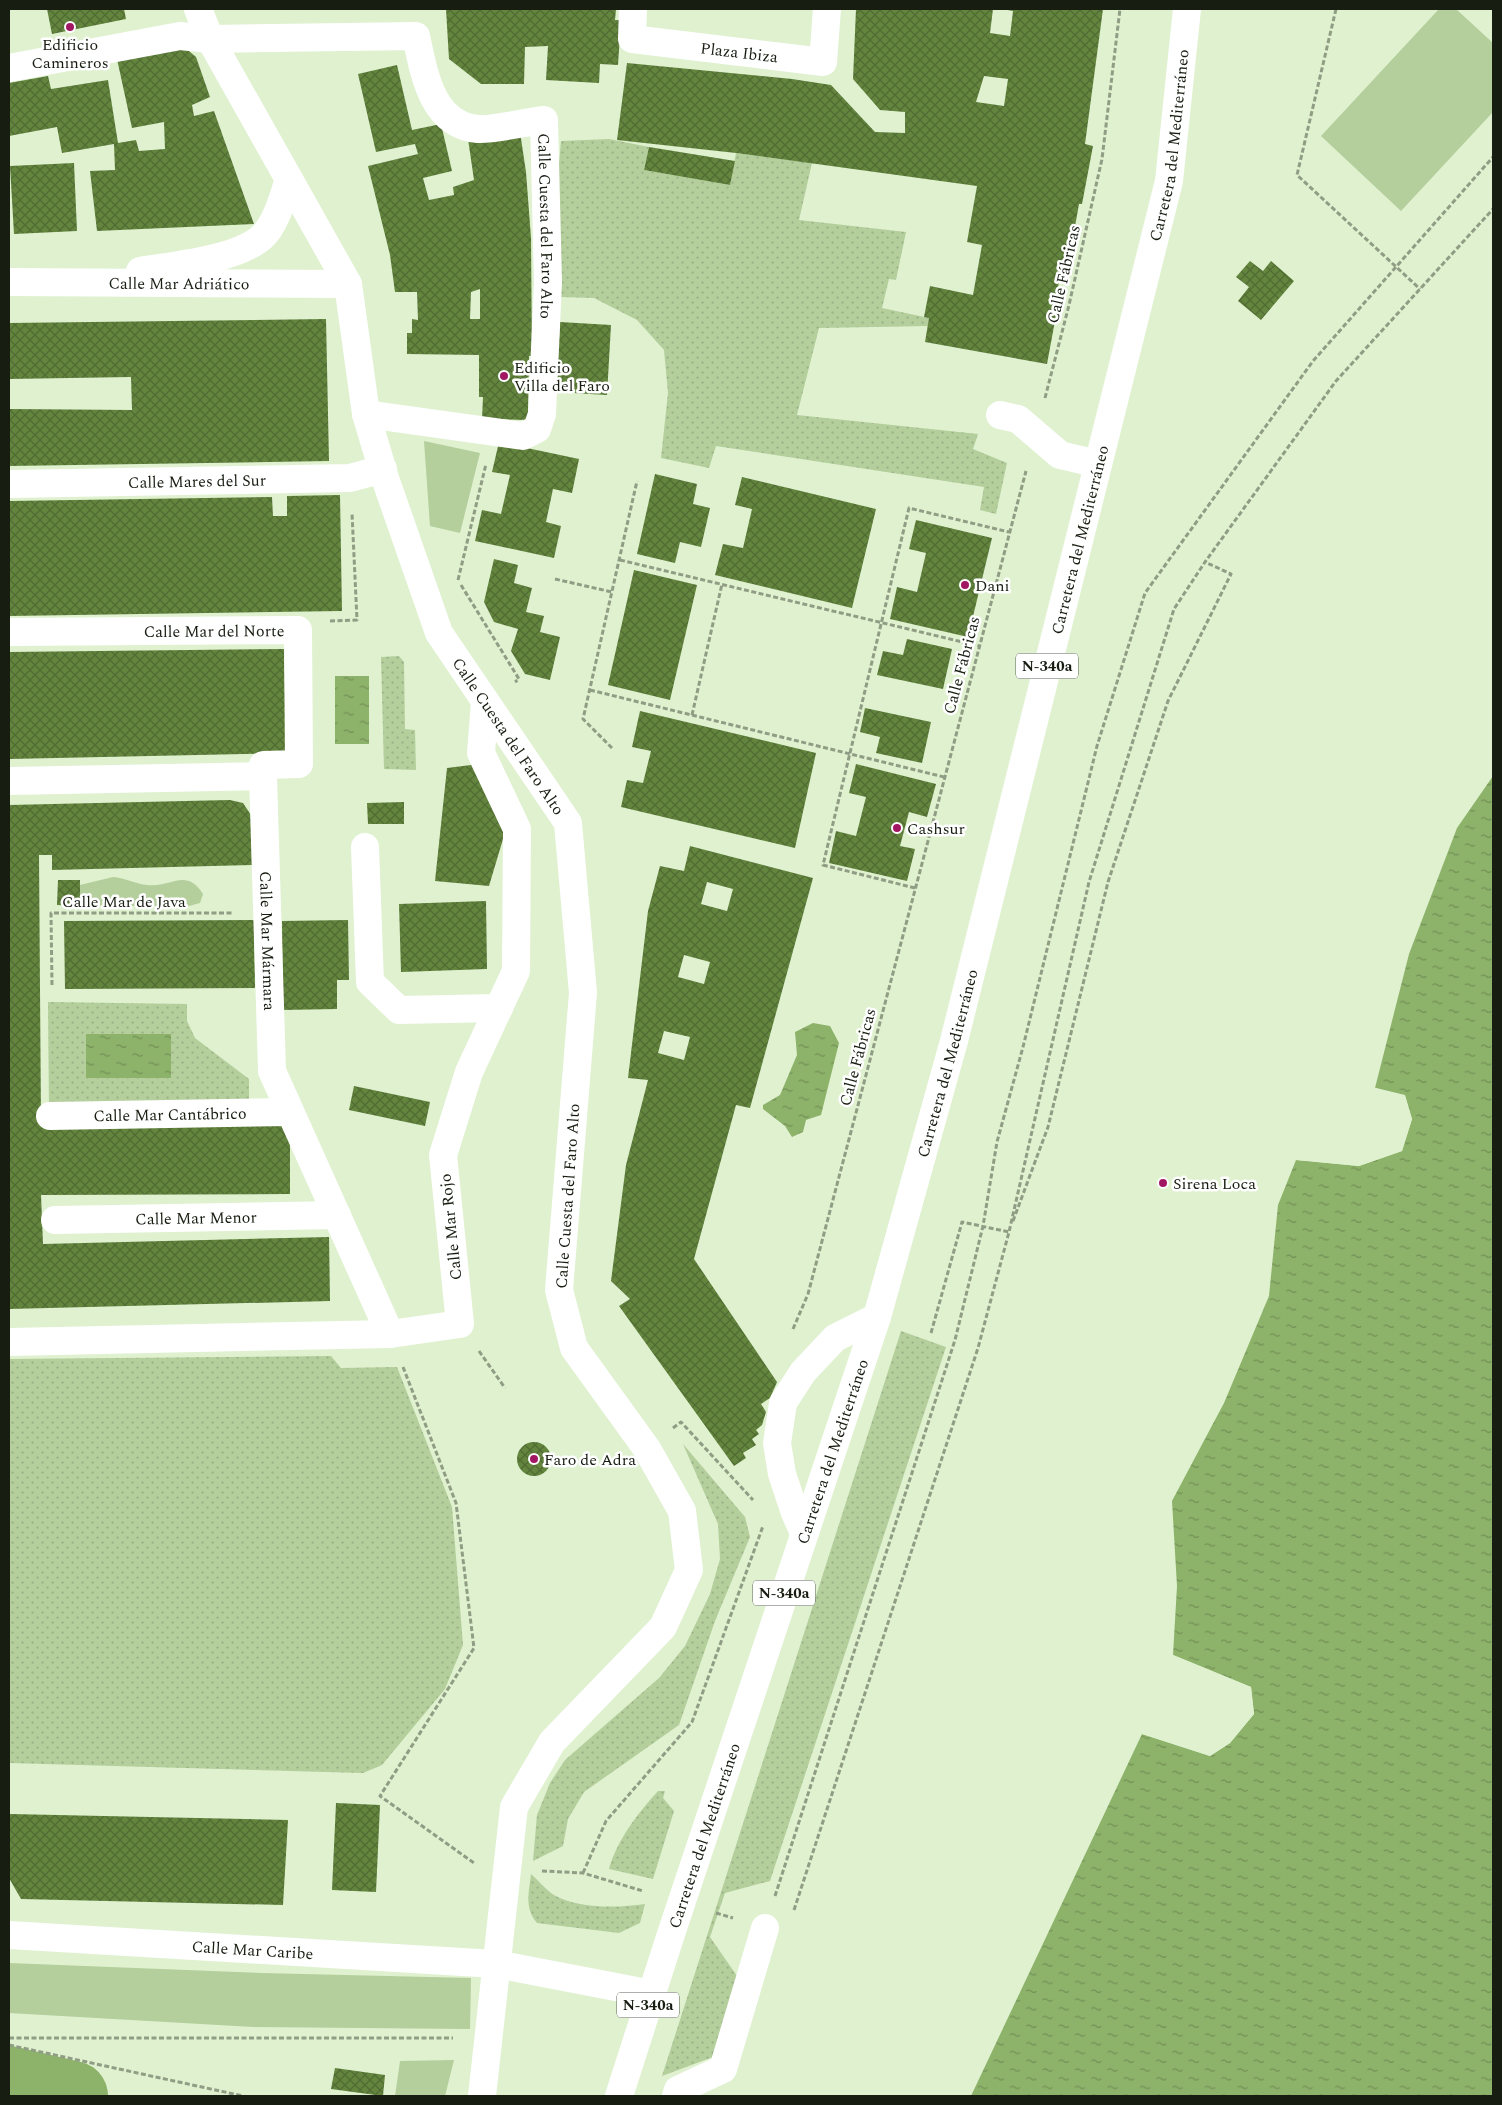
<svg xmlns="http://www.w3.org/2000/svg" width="1502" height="2105" font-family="Spectral,serif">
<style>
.grass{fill:url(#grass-dots)}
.green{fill:#b4ce9c}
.water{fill:url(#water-ripples)}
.pier{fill:#dff1cf}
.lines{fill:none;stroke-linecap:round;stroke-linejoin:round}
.river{stroke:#8db26a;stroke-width:70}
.building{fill:url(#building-cross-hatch);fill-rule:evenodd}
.path{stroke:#909d84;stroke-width:3;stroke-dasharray:5 2.5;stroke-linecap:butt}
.minor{stroke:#fff;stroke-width:28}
.highway{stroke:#fff;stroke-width:28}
.poi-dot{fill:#a21761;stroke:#fff;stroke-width:2}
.labels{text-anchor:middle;stroke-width:5;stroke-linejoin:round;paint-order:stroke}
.shield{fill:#fff;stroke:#5d6158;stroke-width:1}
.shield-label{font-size:15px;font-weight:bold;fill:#171d11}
.poi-label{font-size:16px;fill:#171d11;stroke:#fff;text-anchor:start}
.street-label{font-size:16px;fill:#171d11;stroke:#fff}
</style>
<defs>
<pattern id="grass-dots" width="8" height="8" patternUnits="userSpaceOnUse" patternTransform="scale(1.25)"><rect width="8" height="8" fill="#b4ce9c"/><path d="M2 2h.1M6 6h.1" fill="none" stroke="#9ab085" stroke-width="1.8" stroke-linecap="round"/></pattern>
<pattern id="water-ripples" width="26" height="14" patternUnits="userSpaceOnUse" patternTransform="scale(1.25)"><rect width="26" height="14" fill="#8db26a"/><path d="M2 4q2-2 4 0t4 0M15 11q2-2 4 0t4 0" fill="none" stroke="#729056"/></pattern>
<pattern id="building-cross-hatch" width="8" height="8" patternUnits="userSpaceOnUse" patternTransform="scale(1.25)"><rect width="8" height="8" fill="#63853e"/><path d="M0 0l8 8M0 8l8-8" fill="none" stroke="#516c33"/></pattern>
</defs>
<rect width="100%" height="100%" fill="#dff1cf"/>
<path class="grass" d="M609,139L649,147L644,170L730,185L736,153L812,163L799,220L906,232L896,280L889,279L882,308L929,318L928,326L819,328L797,415L978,434L973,449L1007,463L996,514L980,510L984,487L716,446L709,468L661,458L668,393L664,350L637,320L594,298L560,297L554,222L561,141Z
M399,656L404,662L405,729L415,730L416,770L384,769L381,657Z
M48,1002L187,1004V1021L195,1038L249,1079V1107L49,1109Z
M901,1331L946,1347L770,1881L725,1893L710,1937L737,1976L713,2057L662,2076Z
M331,1356L341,1368L397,1367L452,1507L463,1645L445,1689L382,1765L363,1773L9,1763V1359Z
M683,1444L745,1517L750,1537L715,1621L679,1725L584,1792L568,1819L563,1846L533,1861L537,1815L550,1783L565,1760L659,1678L685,1646L710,1594L720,1559L718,1524Z
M658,1791H665L663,1798L674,1811L653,1879L609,1869C617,1840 638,1813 658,1791Z
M531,1874C538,1880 546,1890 554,1895C578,1909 619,1908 645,1904L640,1923L619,1933L537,1923C524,1908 529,1892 531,1874Z"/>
<path class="green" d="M1439,9H1456L1493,43V112L1401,211L1321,136Z
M424,441L480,453L460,533L430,526Z
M113,877C125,878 136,884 147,885C171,888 186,867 203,894L200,903L189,906H80V885Z
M9,1963L261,1973L471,1978L470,2029L253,2027L9,2013Z
M454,2060L445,2096H395L400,2061Z"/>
<path class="water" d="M335,676H369V744H335Z
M1493,776V2096H971L1142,1734L1210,1756L1230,1743L1254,1714L1251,1687L1173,1655L1177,1586L1172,1501L1224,1403L1269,1296L1278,1205L1296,1160L1359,1166L1402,1151L1412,1119L1405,1096L1375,1088L1409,954L1457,828Z
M813,1023L830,1026L839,1043L821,1115L806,1120L803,1132L792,1137L785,1126L763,1109V1105L780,1095L797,1055L795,1032Z
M86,1034H171V1078H86Z"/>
<path class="pier" d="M1372,1087L1405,1095L1412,1119L1402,1151L1359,1166L1296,1160L1298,1158L1359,1163L1400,1149L1409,1119L1403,1098L1374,1090Z
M1173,1655L1251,1687L1254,1714L1230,1743L1210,1756L1142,1734L1143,1732L1209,1753L1229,1741L1251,1714L1249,1689L1172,1658Z"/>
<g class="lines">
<path class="river" d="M9,2081L73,2096"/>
</g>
<path class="building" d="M47,9H124L126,19L52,34Z
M446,9H616L615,20H621L618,65L600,64L599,83L546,80L548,46L525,47L524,84H481L449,59Z
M856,9H993L990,33L1010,36L1013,11L1002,9H1103L1085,144L1093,146L1082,204H1079L1069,260L1063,259L1054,310H1057L1047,364L925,342L929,318L924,317L930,286L973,295L982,245L967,242L977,186L736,153L617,140L627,63L792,79L831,85L875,132L905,133V112L880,110L853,79ZM984,76L1008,79L1004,106L976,102Z
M183,46L196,57L210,97L192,105L194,116L214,111L254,224L97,231L90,171L115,170L114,144L62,153L57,127L9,136V83L48,76L51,89L108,80L118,143L136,140L139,151L165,149L164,122L132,128L117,59Z
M397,65L412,130L441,124L452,171L423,178L429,200L454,195L453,187L474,180L468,139L520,132L526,172L531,238L532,356H529L528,420L482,419L483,397H479V355L407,354V333H412V319L418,320L417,292H395L390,255L368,166L418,154L415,144L376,152L358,74ZM480,289V319H470L471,292Z
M649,147L735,161L730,185L644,170Z
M74,163L77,231L14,234L10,166Z
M1250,261L1263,271L1271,261L1294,281L1261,320L1238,301L1249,287L1236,277Z
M326,319L329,461L9,466V409L132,410L131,377L9,379V323Z
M560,322L611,325L607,395L556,392Z
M499,442L579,459L572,493L553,489L546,522L561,526L554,558L475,541L482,510L501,514L510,475L492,472Z
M655,474L697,484L693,504L710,508L701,547L680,542L675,563L637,554Z
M742,477L876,509L852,608L715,575L723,544L743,548L752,509L735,505Z
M340,495L342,611L9,616V501L272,497L273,516H287V496Z
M916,520L992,538L968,637L890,619L897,587L917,592L926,553L909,549Z
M494,559L518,565L514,583L532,588L526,612L544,616L540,632L560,637L550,680L525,674L511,651L518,629L494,622L484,602Z
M634,570L697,585L670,700L608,685Z
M907,639L952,649L943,689L877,675L883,651L903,655Z
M284,649L286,753L9,759V652Z
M865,708L931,722L922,763L876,753L880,737L860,732Z
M640,711L816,753L795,848L621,807L627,780L643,783L651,751L632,747Z
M479,764L506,829L489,886L435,881L447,768Z
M856,764L936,784L927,817L909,812L900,846L915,849L907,881L829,863L836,831L856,836L866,797L849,793Z
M230,800L243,803L251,815L252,865L52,870V855H39L41,1122H290V1194L41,1195L43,1244L329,1237L330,1301L9,1309V805Z
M404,802V824H368L367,803Z
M690,846L813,878L750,1108L736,1105L694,1259L777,1382L770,1398L761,1404L766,1412L762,1425L756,1430L759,1434L752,1439L756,1445L743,1453L746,1458L734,1466L619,1306L630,1299L611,1281L626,1165L648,1080L628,1078L648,911L660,866L684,871ZM707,882L733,889L727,911L701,904ZM684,955L710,962L704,984L678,977ZM664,1031L690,1037L684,1060L658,1053Z
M58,880H80V906L57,905Z
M486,901L487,969L401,972L399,904Z
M254,920L255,988L65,989L64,921Z
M348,920L349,980H337V1009L283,1010L282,921Z
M354,1086L430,1102L425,1126L349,1110Z
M517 1459a17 17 0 1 1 34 0a17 17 0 1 1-34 0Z
M336,1803L380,1805L376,1892L332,1890Z
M10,1814L288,1820L283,1905L21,1899L9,1878Z
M335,2068L385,2075L383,2096L331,2089Z"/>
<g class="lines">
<path class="path" d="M1336,9L1297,175L1420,289
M1045,398L1069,305L1102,159L1120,9
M620,560L979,646
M555,579L612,592
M458,580L486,464
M461,585L519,679L515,682
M330,621L357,620L352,513
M590,690L944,777
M692,715L722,584
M612,748L583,719L637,481
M915,888L823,865L909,508L1009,532
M52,985L51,913H234
M1013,1221L1048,1127L1108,882L1168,701L1231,574L1205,562
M793,1329L808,1294L1026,471
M931,1333L962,1222L1009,1232
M479,1351L505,1388
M403,1367L456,1503L474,1648L380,1796L474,1863
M673,1428L681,1422L753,1500
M542,1871L583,1873L643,1891
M583,1873L606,1821L692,1722L763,1526
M775,1896L955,1340L983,1226L997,1142L1023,1047L1097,746L1145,593L1313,361L1493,157
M794,1910L978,1348L1009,1232L1089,882L1174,609L1205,562L1336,381L1493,209
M716,1913L733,1918
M9,2038H453
M9,2045L243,2096"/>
<g class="minor">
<path id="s1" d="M198,9L210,39L348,284L366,414L385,478L439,633L568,823L583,993L559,1290L574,1348L647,1449L682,1511L689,1570L663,1627L552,1742L514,1807L482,2096"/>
<path id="s2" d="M633,9L632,39L823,62L827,9"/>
<path id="s3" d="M9,68L180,36L210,39L416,36C424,72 431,125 478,129C494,130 526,122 544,120L548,282L542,414L537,429L523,436L366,414"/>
<path d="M140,271C175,265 234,260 261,238C276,225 283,197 289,179"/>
<path id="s4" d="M9,282L348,284"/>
<path d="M1000,415L1018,419L1060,455L1098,464"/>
<path id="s5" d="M9,484L350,478L383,469"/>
<path id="s6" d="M9,632L298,630L299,764L263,765V776"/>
<path id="s7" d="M9,781L263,776L272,1071L390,1334"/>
<path d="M365,847L370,982L399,1010L499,1008"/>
<path id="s8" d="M50,1116L290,1112"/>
<path id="s9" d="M55,1220L337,1215"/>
<path d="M9,1342L390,1334L460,1324L443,1155L469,1072L516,971L517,829L481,753L485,701"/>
<path d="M804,1533L795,1513L782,1474L777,1443L783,1403L803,1372L835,1338L877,1317"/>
<path id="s10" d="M9,1935L496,1964L652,1994"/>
<path d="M676,2096L678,2090L723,2069L765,1928"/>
</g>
<path class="highway" id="s11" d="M619,2096L671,1934L877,1317L954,1041L1169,181L1187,9"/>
</g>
<g class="poi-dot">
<circle cx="70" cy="27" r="5"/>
<circle cx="504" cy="376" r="5"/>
<circle cx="965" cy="585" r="5"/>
<circle cx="897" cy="828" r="5"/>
<circle cx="1163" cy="1183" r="5"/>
<circle cx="534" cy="1459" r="5"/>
</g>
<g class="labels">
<g class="shield">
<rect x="1016" y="653.5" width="62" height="25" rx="4"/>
<rect x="753" y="1580.5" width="62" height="25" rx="4"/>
<rect x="617" y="1992.5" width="62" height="25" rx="4"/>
</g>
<g class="shield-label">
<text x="1047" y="671">N-340a</text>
<text x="784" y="1598">N-340a</text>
<text x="648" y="2010">N-340a</text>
</g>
<g class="poi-label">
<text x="70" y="50" text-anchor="middle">Edificio<tspan x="70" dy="18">Camineros</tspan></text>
<text x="514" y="373">Edificio<tspan x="514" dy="18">Villa del Faro</tspan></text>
<text x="975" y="591">Dani</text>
<text x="907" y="834">Cashsur</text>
<text x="1173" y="1189">Sirena Loca</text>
<text x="544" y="1465">Faro de Adra</text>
</g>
<g class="street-label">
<text dy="6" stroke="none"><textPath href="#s2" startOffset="138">Plaza Ibiza</textPath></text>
<text dy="6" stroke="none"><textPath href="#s11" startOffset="2029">Carretera del Mediterráneo</textPath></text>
<text dy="6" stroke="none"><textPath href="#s3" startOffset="704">Calle Cuesta del Faro Alto</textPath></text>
<text transform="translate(1063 274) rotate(-77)" y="6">Calle Fábricas</text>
<text dy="6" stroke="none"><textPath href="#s4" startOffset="170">Calle Mar Adriático</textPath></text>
<text dy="6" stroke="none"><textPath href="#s5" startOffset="188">Calle Mares del Sur</textPath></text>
<text dy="6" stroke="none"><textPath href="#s11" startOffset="1624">Carretera del Mediterráneo</textPath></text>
<text dy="6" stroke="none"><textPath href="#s6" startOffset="205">Calle Mar del Norte</textPath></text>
<text transform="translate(961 665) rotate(-75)" y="6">Calle Fábricas</text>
<text dy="6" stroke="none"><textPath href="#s1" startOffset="800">Calle Cuesta del Faro Alto</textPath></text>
<text x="124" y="907">Calle Mar de Java</text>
<text dy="6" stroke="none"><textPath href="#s7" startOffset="419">Calle Mar Mármara</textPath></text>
<text transform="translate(857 1057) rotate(-75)" y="6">Calle Fábricas</text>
<text dy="6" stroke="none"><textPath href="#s11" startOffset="1084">Carretera del Mediterráneo</textPath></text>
<text dy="6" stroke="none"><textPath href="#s8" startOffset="120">Calle Mar Cantábrico</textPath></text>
<text transform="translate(567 1196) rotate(-86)" y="6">Calle Cuesta del Faro Alto</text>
<text dy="6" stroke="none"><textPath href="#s9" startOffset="141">Calle Mar Menor</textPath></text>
<text transform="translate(450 1227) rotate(-96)" y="6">Calle Mar Rojo</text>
<text dy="6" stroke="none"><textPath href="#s11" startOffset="679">Carretera del Mediterráneo</textPath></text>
<text dy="6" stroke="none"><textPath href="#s11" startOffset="274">Carretera del Mediterráneo</textPath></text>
<text dy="6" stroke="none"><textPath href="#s10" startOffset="244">Calle Mar Caribe</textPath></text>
</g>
</g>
<rect width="1502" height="2105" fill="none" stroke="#171d11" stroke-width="20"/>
</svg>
